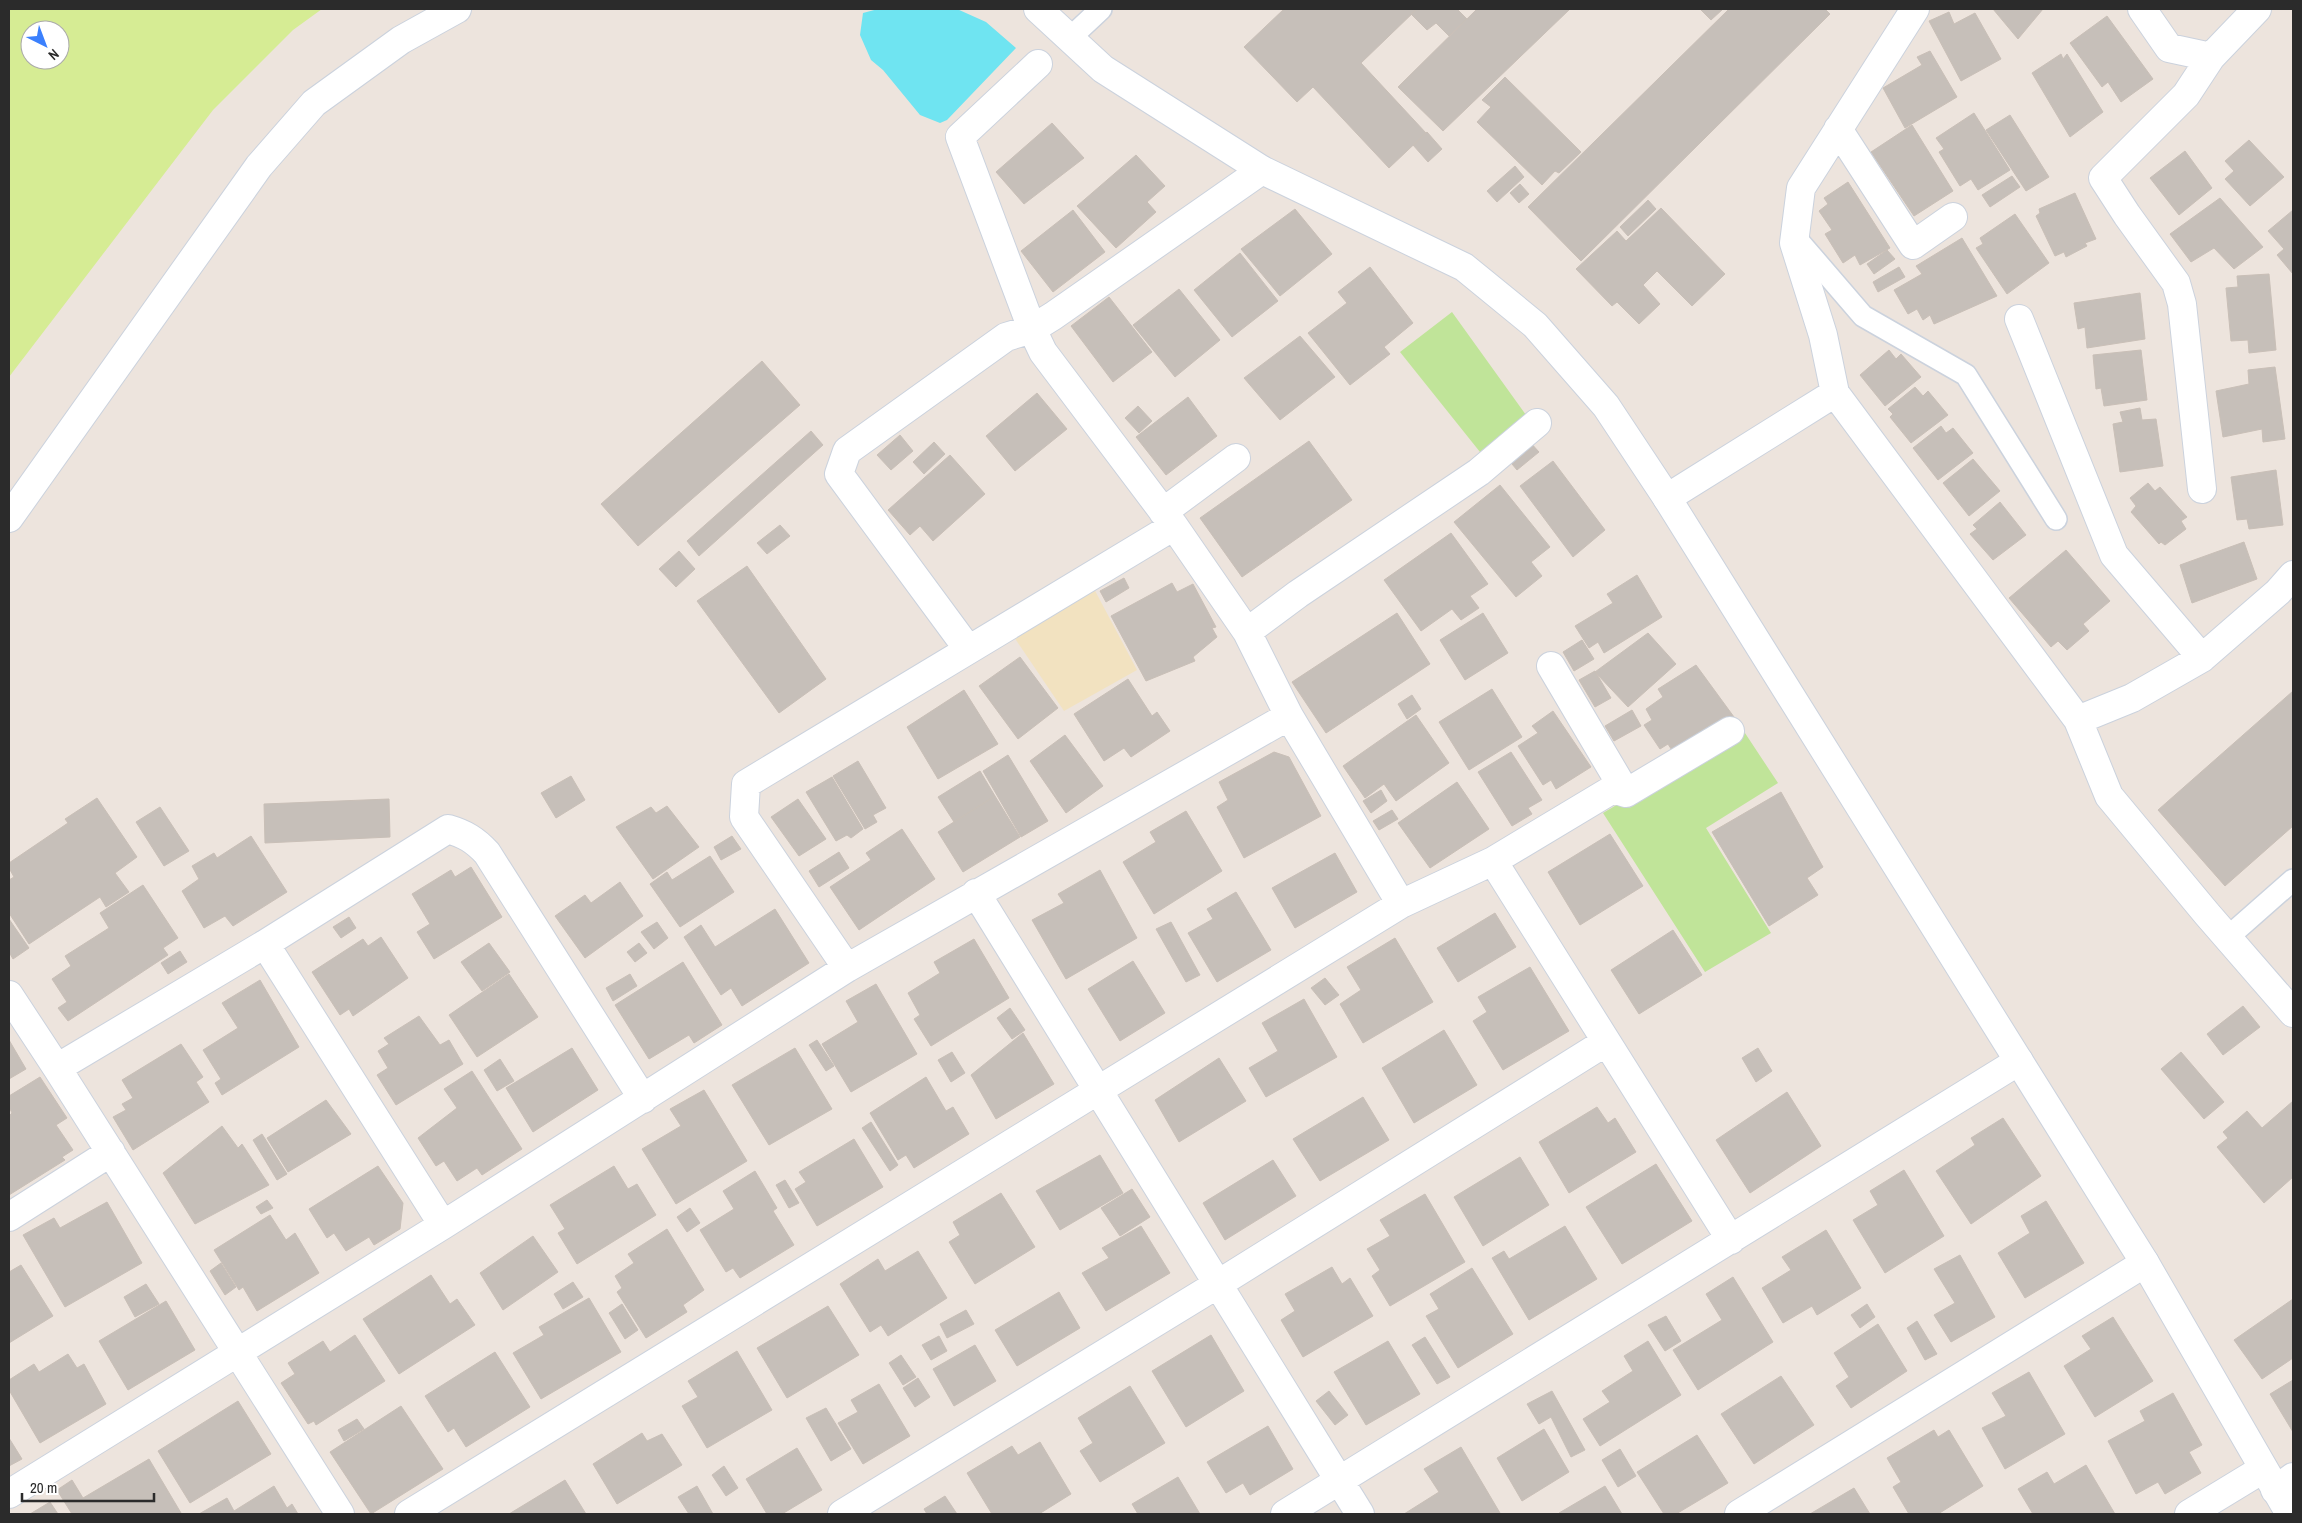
<svg xmlns="http://www.w3.org/2000/svg" width="2302" height="1523" font-family="'Archivo Narrow',sans-serif">
<style>
.green{fill:#c0e499}
.sand{fill:#f2e2c0}
.pitch{fill:#d6ec94;fill-rule:evenodd}
.water{fill:#6fe4f1}
.building{fill:#c6bfb9;stroke:#c9bfb7}
.lines{fill:none;stroke-linecap:round;stroke-linejoin:round}
.lane-casing{stroke:#cbd2dd;stroke-width:24}
.street-casing{stroke:#cbd2dd;stroke-width:30}
.secondary-casing{stroke:#cbd2dd;stroke-width:30}
.lane{stroke:#fff;stroke-width:21}
.street{stroke:#fff;stroke-width:28}
.secondary{stroke:#fff;stroke-width:28}
</style>
<rect width="100%" height="100%" fill="#ede4dd"/>
<path class="green" d="M1452,312L1526,415L1480,452L1400,352Z
M1743,730L1778,783L1706,828L1771,933L1705,972L1603,813Z"/>
<path class="sand" d="M1092,585L1137,670L1064,711L1012,634Z"/>
<path class="pitch" d="M9,9H322L293,30L213,110L9,377ZM30,30H60V60H30Z"/>
<path class="water" d="M878,9H957L986,22L1016,48L947,120L940,123L920,115L883,70L871,60L860,35L863,13Z"/>
<path class="building" d="M1284,9H1417L1361,63L1426,133L1389,168L1313,87L1297,102L1244,47Z
M1417,9H1457L1467,19L1449,36L1436,23L1427,30L1411,14Z
M1477,9H1570L1443,131L1398,87Z
M1700,9H1723L1711,20Z
M1729,9H1825L1830,14L1581,261L1528,207Z
M1993,9H2043L2018,39Z
M1949,12L1954,24L1975,13L2001,59L1961,81L1929,21Z
M2107,16L2153,79L2121,102L2108,82L2102,87L2070,43Z
M1930,51L1957,97L1905,128L1883,88L1922,65L1917,57Z
M2061,54L2063,59L2067,54L2103,112L2070,137L2032,73Z
M1505,77L1581,152L1559,173L1555,171L1542,185L1477,122L1491,107L1482,100Z
M1974,113L2010,170L1978,190L1971,179L1960,186L1939,152L1944,149L1936,138Z
M2010,115L2049,177L2026,191L1986,130Z
M1052,123L1084,158L1024,204L996,172Z
M1912,125L1953,191L1914,216L1871,152Z
M1427,132L1442,149L1428,162L1413,145Z
M2249,140L2284,177L2250,206L2225,179L2234,171L2225,161Z
M2185,151L2212,188L2179,215L2150,178Z
M1136,155L1165,186L1147,202L1156,212L1116,248L1077,206Z
M1515,166L1524,177L1497,202L1487,191Z
M2012,176L2020,187L1990,207L1982,195Z
M1848,182L1890,248L1860,265L1855,255L1843,263L1825,234L1832,230L1819,211L1828,204L1824,198Z
M1520,184L1529,194L1519,203L1510,193Z
M2075,193L2096,239L2085,243L2087,246L2066,257L2064,252L2055,256L2036,216L2040,213L2039,209Z
M2220,198L2263,247L2234,269L2214,248L2191,262L2170,234Z
M1648,200L1656,209L1628,236L1620,227Z
M1661,208L1725,274L1692,306L1657,271L1643,285L1660,304L1639,324L1617,302L1612,306L1576,269L1617,231L1626,241Z
M1295,209L1332,254L1280,296L1241,249Z
M1073,210L1105,252L1053,292L1021,251Z
M2293,210V274L2277,255L2284,249L2268,231Z
M2015,214L2049,263L2007,294L1976,248L1983,244L1980,238Z
M1962,238L1997,296L1934,324L1930,315L1923,320L1917,309L1908,314L1894,290L1922,274L1916,266Z
M1887,250L1895,259L1874,274L1867,264Z
M1240,253L1278,301L1232,337L1194,290Z
M1370,267L1413,323L1384,347L1390,354L1350,385L1308,333L1347,303L1338,292Z
M1899,267L1905,277L1878,292L1873,282Z
M2269,274L2276,350L2249,353L2248,340L2231,341L2226,288L2238,287L2237,276Z
M1179,289L1220,340L1175,377L1133,325Z
M2140,293L2145,339L2087,348L2085,327L2078,329L2074,303Z
M1109,297L1152,352L1113,382L1071,326Z
M1300,336L1335,377L1280,420L1244,378Z
M1889,350L1896,359L1901,354L1921,377L1885,406L1860,375Z
M2141,350L2147,400L2104,406L2101,388L2096,389L2093,355Z
M762,361L800,405L638,546L601,504Z
M2275,367L2285,439L2263,442L2262,429L2223,437L2216,391L2249,384L2248,370Z
M1915,387L1923,396L1928,391L1948,415L1911,443L1890,417L1893,414L1888,409Z
M1037,393L1067,429L1015,471L986,436Z
M1188,397L1217,436L1166,475L1136,437Z
M1138,406L1152,421L1139,433L1125,418Z
M2140,408L2142,420L2156,419L2163,466L2120,472L2113,424L2123,422L2120,412Z
M1941,426L1946,433L1953,428L1973,453L1938,480L1913,448Z
M811,431L823,445L699,556L687,541Z
M900,435L913,451L891,470L877,455Z
M1309,441L1352,500L1242,577L1200,518Z
M1529,441L1539,452L1517,470L1507,458Z
M934,442L945,454L924,474L913,462Z
M950,455L985,494L933,541L920,526L910,535L888,510Z
M1973,459L2000,491L1969,516L1943,483Z
M1553,461L1605,530L1573,557L1520,486Z
M2276,470L2283,525L2249,529L2247,519L2237,520L2231,477Z
M2148,483L2155,491L2160,487L2187,517L2181,521L2186,529L2165,545L2161,542L2159,544L2131,512L2136,506L2130,498Z
M1500,485L1550,547L1531,562L1542,576L1516,597L1454,522Z
M2000,502L2026,535L1993,560L1970,534L1977,529L1973,525Z
M780,525L790,536L767,554L757,543Z
M1451,533L1488,584L1470,596L1479,608L1461,620L1452,609L1421,631L1384,580Z
M2244,542L2257,579L2192,603L2180,565Z
M2066,550L2110,601L2083,624L2089,631L2067,650L2058,641L2051,647L2009,598Z
M679,551L695,569L676,587L659,569Z
M747,566L826,679L779,713L697,601Z
M1637,575L1662,617L1604,653L1598,642L1589,648L1575,626L1613,603L1607,594Z
M1124,578L1129,588L1106,602L1100,591Z
M1172,583L1177,592L1193,584L1216,627L1212,628L1217,637L1193,657L1195,661L1146,681L1111,616Z
M1397,613L1430,664L1326,733L1292,682Z
M1483,613L1508,653L1465,680L1440,640Z
M1648,633L1676,664L1628,707L1595,672Z
M1582,640L1594,659L1574,671L1563,652Z
M1020,657L1058,708L1018,739L979,686Z
M1696,665L1734,717L1675,755L1668,744L1660,749L1644,725L1652,720L1646,709L1663,697L1658,689Z
M1595,671L1611,698L1595,707L1579,680Z
M1128,679L1152,716L1157,712L1170,731L1131,757L1124,748L1104,761L1074,714Z
M1492,689L1522,737L1469,770L1439,722Z
M964,690L998,744L938,779L907,727Z
M2293,691V826L2225,886L2158,810Z
M1412,695L1421,709L1407,719L1398,704Z
M1632,710L1641,726L1614,741L1605,726Z
M1553,711L1591,767L1556,789L1551,780L1543,785L1518,746L1538,733L1532,726Z
M1416,715L1449,763L1396,801L1384,784L1365,798L1343,766Z
M1065,735L1103,786L1066,813L1030,761Z
M1274,752L1289,757L1321,816L1244,858L1217,807L1228,800L1219,782Z
M1511,752L1542,800L1528,808L1532,814L1512,826L1478,772Z
M1008,755L1048,821L1021,837L983,771Z
M858,761L886,808L873,815L877,822L865,829L833,776Z
M980,771L995,796L954,822L938,797Z
M571,776L585,800L556,818L541,793Z
M832,777L863,829L851,838L847,835L836,841L806,792Z
M1457,782L1489,829L1430,868L1398,823Z
M1381,790L1387,801L1371,813L1363,801Z
M1781,792L1823,867L1807,878L1818,895L1769,926L1712,832Z
M995,796L1020,837L963,872L938,832Z
M97,798L137,857L115,873L129,892L106,907L100,897L29,944L9,913V880L14,877L9,868V863L68,823L65,819Z
M389,799L390,837L265,843L264,804Z
M798,799L826,839L799,856L771,817Z
M667,806L699,847L653,879L616,827L651,807L656,813Z
M160,807L189,851L164,866L136,822Z
M1392,810L1398,819L1379,830L1373,821Z
M1186,811L1222,871L1154,914L1123,862L1156,842L1150,832Z
M902,829L935,879L859,930L830,887L871,860L866,853Z
M1610,834L1643,886L1580,925L1548,872Z
M251,836L287,892L233,926L225,916L204,928L182,891L199,879L192,866L214,853L217,858Z
M732,836L741,849L721,860L714,847Z
M839,852L849,868L819,887L809,871Z
M1335,853L1357,892L1295,928L1272,888Z
M710,856L734,892L680,927L650,884L667,872L672,880Z
M471,867L502,917L434,959L417,932L430,924L412,894L451,870L455,877Z
M1100,870L1137,938L1066,979L1032,920L1064,903L1058,894Z
M620,882L643,916L585,958L555,916L585,895L591,903Z
M143,885L178,938L163,948L168,955L68,1021L58,1008L67,1002L52,979L71,966L65,956L109,928L100,913Z
M1236,892L1271,950L1217,982L1188,933L1213,919L1207,909Z
M775,909L809,963L742,1006L731,988L721,995L684,937L701,925L715,947Z
M1495,913L1516,947L1458,982L1437,948Z
M349,917L356,928L341,938L333,927Z
M9,919L29,948L13,959L9,952Z
M657,922L668,938L654,949L641,932Z
M1171,922L1200,975L1186,982L1156,929Z
M1673,930L1702,975L1639,1014L1611,970Z
M381,937L408,978L353,1016L349,1009L340,1015L312,972L363,939L368,946Z
M1395,938L1433,1002L1363,1043L1340,1004L1361,990L1347,967Z
M974,939L1009,998L931,1046L914,1019L920,1015L908,993L940,973L934,962Z
M489,943L510,972L482,991L461,962Z
M639,943L647,953L635,962L627,952Z
M180,951L187,962L168,974L161,963Z
M1133,961L1165,1013L1120,1041L1088,989Z
M683,962L722,1025L694,1043L689,1035L649,1059L615,1005Z
M1530,967L1569,1031L1503,1070L1473,1021L1487,1012L1478,997Z
M509,974L538,1017L477,1057L449,1015Z
M630,974L637,986L613,1001L606,988Z
M1325,978L1339,995L1325,1005L1311,988Z
M260,980L299,1047L222,1095L215,1083L221,1079L203,1050L238,1028L222,1003Z
M876,984L917,1054L851,1092L822,1044L858,1022L846,1001Z
M1304,999L1337,1057L1266,1097L1249,1068L1278,1051L1262,1023Z
M2243,1006L2260,1027L2223,1055L2207,1034Z
M1010,1008L1025,1030L1012,1039L997,1018Z
M419,1016L440,1045L449,1040L463,1064L396,1105L377,1075L388,1068L378,1051L389,1044L384,1038Z
M1444,1030L1477,1085L1414,1123L1382,1068Z
M1023,1033L1054,1084L996,1119L971,1075Z
M9,1040L26,1069L9,1079Z
M817,1040L834,1066L826,1071L809,1045Z
M181,1044L203,1077L196,1082L209,1102L133,1150L113,1117L126,1110L122,1104L133,1098L122,1080Z
M572,1048L598,1090L533,1132L506,1088Z
M795,1048L832,1109L769,1145L732,1085Z
M1758,1048L1772,1071L1756,1082L1742,1058Z
M952,1052L965,1073L951,1082L938,1060Z
M2181,1052L2224,1102L2204,1119L2161,1069Z
M1219,1058L1246,1101L1179,1142L1155,1100Z
M500,1059L514,1081L497,1091L484,1070Z
M472,1071L522,1149L482,1175L477,1168L457,1181L444,1161L436,1166L418,1138L457,1108L444,1089Z
M40,1077L67,1118L56,1125L73,1150L62,1157L65,1160L9,1195V1116L12,1113L9,1107V1096Z
M926,1077L946,1111L953,1107L969,1134L914,1168L906,1155L898,1160L870,1113Z
M704,1090L747,1161L676,1204L642,1149L681,1126L670,1109Z
M1787,1092L1821,1146L1750,1193L1716,1140Z
M1363,1097L1389,1140L1320,1181L1293,1139Z
M326,1100L351,1134L288,1172L267,1138Z
M2293,1101V1177L2264,1203L2217,1147L2228,1138L2223,1132L2247,1111L2262,1128Z
M1597,1107L1608,1123L1615,1118L1636,1152L1569,1193L1539,1142Z
M2003,1118L2041,1176L1971,1224L1936,1171L1975,1145L1971,1138Z
M871,1122L898,1165L890,1171L862,1128Z
M222,1126L238,1148L242,1144L269,1185L195,1224L163,1173Z
M262,1134L287,1174L277,1180L253,1140Z
M854,1139L883,1187L817,1226L795,1189L806,1182L799,1172Z
M1100,1155L1123,1193L1060,1230L1036,1191Z
M1520,1157L1549,1205L1483,1246L1454,1197Z
M1273,1160L1296,1196L1225,1240L1203,1203Z
M1656,1164L1692,1221L1622,1264L1586,1207Z
M378,1166L403,1203L400,1229L374,1245L369,1237L346,1251L334,1233L327,1238L309,1209Z
M614,1166L628,1189L637,1184L656,1215L577,1264L558,1233L565,1229L550,1205Z
M1904,1170L1944,1236L1885,1273L1853,1220L1878,1205L1870,1191Z
M755,1171L777,1208L773,1211L794,1245L740,1278L733,1268L726,1272L700,1230L734,1209L723,1191Z
M785,1180L799,1203L789,1208L776,1185Z
M1132,1189L1150,1217L1120,1236L1101,1208Z
M1001,1193L1035,1247L975,1284L949,1242L960,1235L953,1222Z
M1425,1194L1465,1262L1390,1306L1372,1276L1380,1270L1367,1249L1390,1236L1380,1220Z
M267,1200L273,1208L261,1214L256,1207Z
M2046,1201L2084,1263L2025,1298L1998,1253L2030,1233L2021,1216Z
M107,1202L142,1263L65,1307L23,1235L54,1218L60,1228Z
M690,1208L700,1223L687,1232L677,1217Z
M270,1215L286,1240L295,1233L319,1273L257,1311L243,1287L239,1290L214,1250Z
M1141,1226L1170,1273L1106,1311L1082,1273L1109,1258L1102,1248Z
M1565,1226L1597,1279L1529,1320L1492,1258L1504,1251L1509,1259Z
M667,1229L704,1290L683,1305L687,1312L646,1338L617,1292L622,1288L615,1276L634,1263L628,1254Z
M1826,1230L1861,1288L1817,1315L1812,1306L1783,1323L1762,1288L1791,1270L1782,1257Z
M533,1236L558,1272L503,1310L480,1273Z
M918,1251L947,1298L888,1336L881,1325L870,1332L840,1284L878,1259L885,1271Z
M1960,1255L1995,1317L1951,1342L1934,1315L1955,1303L1934,1269Z
M221,1263L236,1287L225,1295L210,1271Z
M21,1265L53,1316L9,1343V1272Z
M1332,1267L1342,1284L1350,1278L1373,1316L1303,1357L1281,1320L1295,1311L1285,1294Z
M1472,1268L1513,1334L1458,1368L1426,1316L1439,1309L1430,1294Z
M431,1275L450,1304L457,1299L475,1325L399,1374L363,1319Z
M1733,1277L1773,1342L1698,1390L1673,1350L1722,1320L1706,1294Z
M573,1282L583,1297L563,1309L554,1294Z
M146,1284L159,1304L135,1317L124,1297Z
M1059,1292L1080,1328L1017,1366L995,1330Z
M589,1298L621,1352L541,1399L513,1353L544,1335L539,1327Z
M2293,1299V1358L2262,1379L2234,1340Z
M166,1301L195,1350L128,1390L99,1341Z
M622,1304L638,1330L625,1339L609,1313Z
M1867,1304L1875,1317L1860,1328L1851,1315Z
M828,1306L859,1355L787,1398L757,1348Z
M966,1310L974,1324L947,1338L940,1324Z
M1666,1316L1681,1341L1665,1351L1648,1325Z
M2113,1317L2153,1381L2095,1417L2064,1366L2091,1349L2082,1336Z
M1917,1321L1937,1354L1925,1360L1907,1328Z
M1878,1324L1907,1371L1851,1408L1836,1386L1849,1377L1834,1353Z
M355,1335L385,1381L316,1425L314,1421L308,1424L281,1383L295,1374L288,1363L323,1341L330,1352Z
M1211,1335L1244,1391L1186,1427L1152,1371Z
M939,1336L947,1351L931,1360L922,1345Z
M1425,1337L1450,1377L1437,1384L1412,1345Z
M1388,1341L1420,1394L1366,1425L1334,1372Z
M1648,1341L1681,1395L1600,1446L1583,1419L1610,1402L1602,1391L1633,1371L1624,1356Z
M975,1345L996,1381L954,1406L933,1369Z
M737,1351L772,1410L707,1448L682,1406L698,1397L688,1381Z
M495,1352L530,1407L466,1447L454,1428L448,1432L425,1396Z
M68,1354L77,1368L84,1364L106,1404L40,1443L9,1390V1380L34,1364L39,1372Z
M901,1355L916,1377L903,1385L889,1363Z
M2029,1372L2065,1434L2005,1469L1982,1428L2006,1416L1992,1393Z
M1781,1376L1814,1425L1754,1464L1721,1414Z
M918,1378L930,1397L915,1407L903,1388Z
M2293,1380V1432L2270,1394Z
M879,1384L910,1436L863,1464L838,1423L858,1412L851,1400Z
M1130,1386L1165,1443L1100,1482L1080,1451L1093,1443L1078,1418Z
M1329,1391L1348,1415L1335,1425L1316,1401Z
M1552,1391L1585,1450L1571,1457L1551,1417L1539,1424L1527,1404Z
M2173,1393L2202,1445L2189,1452L2201,1473L2165,1494L2158,1482L2136,1494L2108,1441L2145,1421L2140,1411Z
M238,1401L271,1454L190,1503L158,1451Z
M401,1406L443,1469L371,1514L330,1452Z
M826,1408L851,1449L831,1461L806,1418Z
M357,1419L364,1429L344,1441L338,1430Z
M1268,1426L1293,1469L1250,1495L1243,1483L1226,1493L1207,1462Z
M1544,1429L1569,1472L1522,1501L1497,1458Z
M1934,1430L1938,1437L1949,1430L1983,1486L1938,1514H1909L1893,1487L1901,1482L1887,1458Z
M642,1433L647,1441L662,1434L682,1465L617,1504L593,1464Z
M1697,1435L1728,1483L1676,1514H1664L1637,1472Z
M9,1438L22,1459L9,1466Z
M1040,1442L1071,1494L1039,1514H992L967,1473L1012,1446L1018,1455Z
M1461,1447L1500,1513L1404,1514L1439,1492L1424,1469Z
M797,1448L822,1490L782,1514H767L746,1479Z
M1620,1449L1636,1476L1618,1487L1602,1460Z
M149,1459L181,1513L178,1514H72L57,1490L72,1480L83,1498Z
M2086,1465L2115,1514H2033L2018,1489L2047,1472L2054,1484Z
M724,1466L738,1488L726,1496L712,1475Z
M1178,1477L1200,1514H1138L1132,1504Z
M565,1480L586,1514H509Z
M274,1486L287,1508L292,1504L298,1514H199L227,1498L234,1511Z
M697,1486L713,1514H689L678,1497Z
M1605,1486L1622,1514H1560L1559,1513Z
M1854,1488L1870,1514H1810Z
M945,1496L957,1514H927L924,1509Z
M50,1502L58,1514H30Z"/>
<g class="lines">
<defs>
<path id="lane" d="M1070,38L1101,9
M1795,237L1863,316L1966,375L2056,519
M2227,938L2293,880"/>
<path id="street" d="M2142,9L2169,48L2211,57L2257,9
M1038,64L960,137L1032,329L1043,352L1174,526L1247,632L1289,716L1401,904
M1838,129L1913,245L1953,217
M2019,319L2114,555L2202,658
M1835,393L2078,720L2109,796L2207,914L2293,1013
M2202,489L2182,304L2176,283L2127,215L2103,178L2186,95L2211,57
M1667,498L1835,393L1823,335L1794,243L1801,188L1915,9
M1163,512L1236,458
M1247,632L1298,594L1479,472L1537,423
M968,649L839,474L847,451L1006,337L1032,329L1053,316L1262,170
M1551,666L1626,793
M2078,720L2132,698L2202,658L2278,592L2293,575
M1493,861L1731,1240
M976,893L1360,1514
M265,944L443,1225
M847,968L744,817L746,784L1174,526
M9,995L57,1068L340,1514
M57,1068L265,944L448,829C465,834 475,840 487,853L643,1099
M9,1217L111,1152
M2275,1490L2293,1477
M9,1494L443,1225L847,968L1289,716
M409,1514L1401,904L1493,861L1613,789L1626,793L1730,731
M842,1514L1218,1284L1606,1042
M1285,1514L2019,1061
M1739,1514L2145,1263
M2189,1514L2263,1469"/>
<path id="secondary" d="M1038,9L1103,69L1262,170L1464,267L1535,325L1606,406L1667,498L2145,1263L2290,1514
M9,518L259,166L314,103L401,40L457,9"/>
</defs>
<use href="#lane" class="lane-casing"/>
<use href="#street" class="street-casing"/>
<use href="#secondary" class="secondary-casing"/>
<use href="#lane" class="lane"/>
<use href="#street" class="street"/>
<use href="#secondary" class="secondary"/>
</g>
<rect width="2302" height="1523" fill="none" stroke="#2b2b2b" stroke-width="20"/>
<g transform="translate(45 45) rotate(138)"><circle r="24" fill="#ffffff" stroke="#aaaaaa"/>
<path d="M0-4L9 19L0 12L-9 19Z" fill="#3b80fd"/>
<text y="-8" font-size="14" font-weight="bold" text-anchor="middle" fill="#2b2b2b">N</text>
</g>
<path d="M22 1493v8h132v-8" fill="none" stroke="#2b2b2b" stroke-width="2.5"/>
<text x="30" y="1493" font-size="15" fill="#2b2b2b" stroke="#ffffff" stroke-width="4" paint-order="stroke">20 m</text>
</svg>
